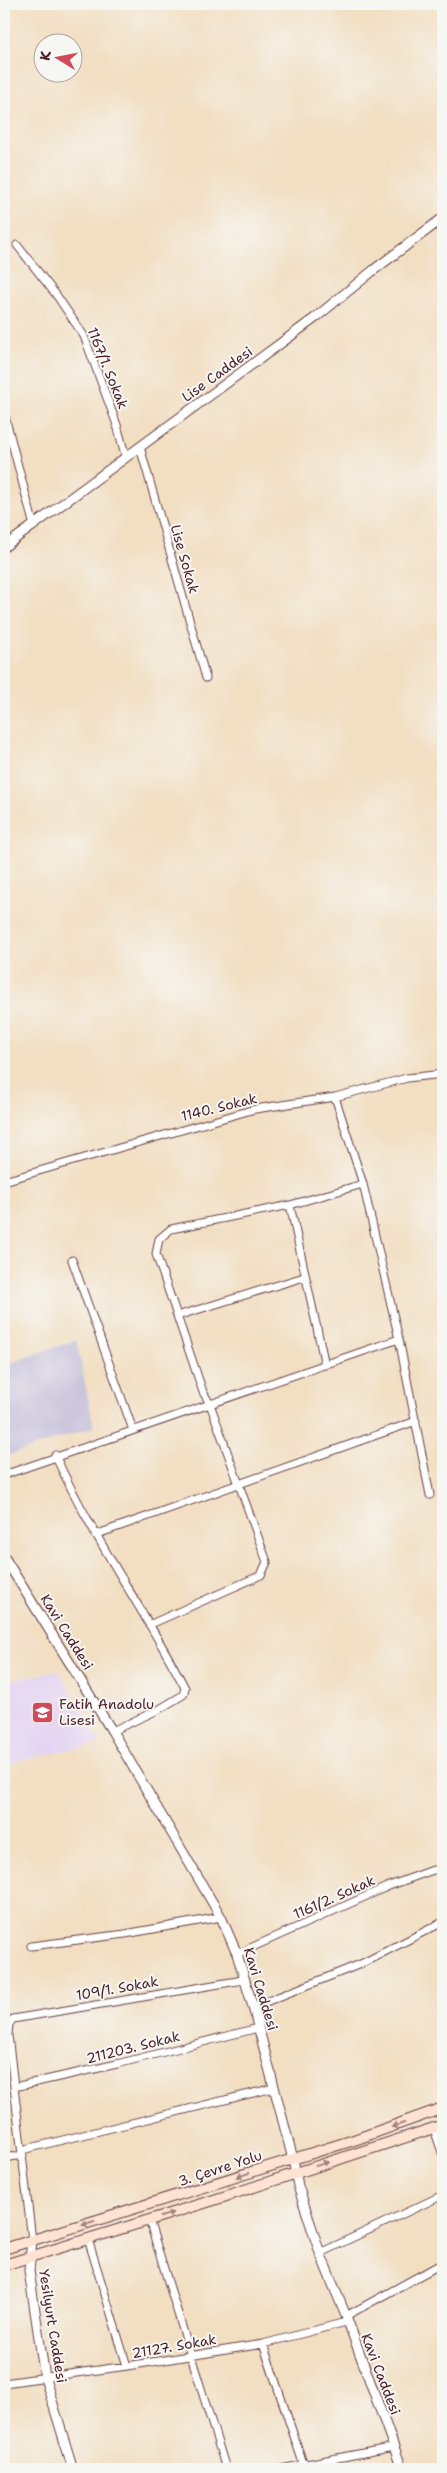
<svg xmlns="http://www.w3.org/2000/svg" width="447" height="2473" font-family="'Shantell Sans',sans-serif">
<style>
.built{fill:#e3d3f2}
.industrial{fill:#c6c0da}
.lines{fill:none;stroke-linecap:round;stroke-linejoin:round}
.minor-casing{stroke:#633c42;stroke-width:9}
.tertiary-casing{stroke:#633c42;stroke-width:11}
.secondary-casing{stroke:#633c42;stroke-width:12}
.minor{stroke:#fff;stroke-width:7}
.tertiary{stroke:#fff;stroke-width:9}
.secondary{stroke:#fee3d2;stroke-width:10}
.oneway{fill:#a4817e}
.labels{text-anchor:middle;stroke-width:4;stroke-linejoin:round;paint-order:stroke}
.street-label{font-size:14px;fill:#4a1f2b;stroke:#f6f6f2}
.poi-label{font-size:14px;fill:#4a1f2b;stroke:#f6f6f2;text-anchor:start}
</style>
<rect width="100%" height="100%" fill="#f6f6f2"/>
<filter id="ink" filterUnits="userSpaceOnUse"><feTurbulence type="fractalNoise" baseFrequency=".02" numOctaves="2"/><feDisplacementMap in="SourceGraphic" scale="10" xChannelSelector="R" yChannelSelector="G"/><feConvolveMatrix kernelMatrix="1 2 1 2 8 2 1 2 1" color-interpolation-filters="sRGB"/></filter>
<filter id="wash" filterUnits="userSpaceOnUse"><feTurbulence type="fractalNoise" baseFrequency=".0096" numOctaves="4" result="noise"/><feDisplacementMap in="SourceGraphic" scale="20" xChannelSelector="R" yChannelSelector="G"/><feGaussianBlur stdDeviation="1.12" result="paint"/><feColorMatrix in="noise" values="0 0 0 0 0 0 0 0 0 0 0 0 0 0 0 0 0 1.4 0 .05"/><feComposite in="paint" operator="in"/></filter>
<g filter="url(#wash)">
<rect width="100%" height="100%" fill="#f2dec1"/>
<path class="built" d="M59,1671L100,1743L4,1764V1681Z"/>
<path class="industrial" d="M76,1340L94,1427L4,1457V1365Z"/>
</g>
<g filter="url(#ink)">
<g class="lines">
<defs>
<path id="minor" d="M17,245L57,296L84,336L117,425L126,458
M4,413L34,526
M140,447L206,678
M335,1097L363,1184L399,1339L430,1495
M4,1181L255,1109L335,1097L407,1078L443,1074
M290,1205L325,1365
M72,1260L133,1430
M177,1316L304,1277
M55,1455C92,1537 144,1609 185,1688L183,1695L158,1710L112,1731
M4,1475L399,1339
M95,1535L416,1421
M151,1624L261,1575L267,1562L210,1404L203,1392L156,1254L159,1239L171,1229L290,1205L363,1184
M31,1946L125,1934L221,1917
M237,1954L389,1886L433,1870H443
M253,2007L363,1963L443,1922
M14,2087L117,2064L258,2028
M434,2129L443,2155
M22,2150L274,2088
M4,2158L23,2155
M149,2220L226,2469
M88,2239L127,2366
M32,2240L8,2035L9,2024L13,2019L243,1980
M320,2253L443,2195
M346,2316L443,2263
M263,2344L305,2469
M4,2383L127,2366L263,2344L346,2322
M281,2469L394,2447"/>
<path id="tertiary" d="M4,547L315,318L375,269L443,218
M4,1557L112,1731L221,1917L237,1954L253,2007L293,2159L298,2186L320,2253L346,2316L402,2469
M32,2240L29,2271L45,2378L73,2469"/>
<path id="secondary" d="M4,2249L354,2140L443,2108
M4,2265L214,2200L443,2125"/>
</defs>
<use href="#minor" class="minor-casing"/>
<use href="#tertiary" class="tertiary-casing"/>
<use href="#secondary" class="secondary-casing"/>
<use href="#minor" class="minor"/>
<use href="#tertiary" class="tertiary"/>
<use href="#secondary" class="secondary"/>
</g>
<defs><path id="oneway-solid" d="M-6-.8H1V-3.2L6.5 0L1 3.2V.8H-6Z" transform="scale(1.25)"/></defs>
<g class="oneway">
<use href="#oneway-solid" transform="translate(398 2125) rotate(162)"/>
<use href="#oneway-solid" transform="translate(322 2164) rotate(-17)"/>
<use href="#oneway-solid" transform="translate(243 2175) rotate(162)"/>
<use href="#oneway-solid" transform="translate(167 2215) rotate(-17)"/>
<use href="#oneway-solid" transform="translate(88 2223) rotate(163)"/>
</g>
</g>
<defs>
<symbol id="school-square" viewBox="-11 -11 22 22"><rect x="-9" y="-9" width="18" height="18" rx="4" fill="#d1495b" stroke="#f6f6f2"/><path d="M0-5L7-2L0 1L-7-2ZM-4 1L0 2.5L4 1V4Q0 6-4 4Z" fill="#fff"/></symbol>
</defs>
<g fill-rule="evenodd">
<use href="#school-square" x="30" y="1700" width="25" height="25"/>
</g>
<g class="labels">
<g class="street-label">
<text transform="translate(108 368) rotate(68)" y="5">1167/1. Sokak</text>
<text transform="translate(217 374) rotate(-36)" y="5">Lise Caddesi</text>
<text transform="translate(185 559) rotate(74)" y="5">Lise Sokak</text>
<text transform="translate(219 1107) rotate(-14)" y="5">1140. Sokak</text>
<text transform="translate(67 1632) rotate(58)" y="5">Kavi Caddesi</text>
<text transform="translate(334 1897) rotate(-24)" y="5">1161/2. Sokak</text>
<text transform="translate(117 1988) rotate(-10)" y="5">109/1. Sokak</text>
<text transform="translate(261 1989) rotate(73)" y="5">Kavi Caddesi</text>
<text transform="translate(133 2047) rotate(-14)" y="5">211203. Sokak</text>
<text transform="translate(220 2168) rotate(-18)" y="5">3. Çevre Yolu</text>
<text transform="translate(53 2326) rotate(81)" y="5">Yesilyurt Caddesi</text>
<text transform="translate(174 2346) rotate(-10)" y="5">21127. Sokak</text>
<text transform="translate(381 2374) rotate(69)" y="5">Kavi Caddesi</text>
</g>
<g class="poi-label">
<text x="59" y="1709">Fatih Anadolu<tspan x="59" dy="16">Lisesi</tspan></text>
</g>
</g>
<rect width="447" height="2473" fill="none" stroke="#f6f6f2" stroke-width="20"/>
<g transform="translate(58 58) rotate(280)"><circle r="24" fill="#f6f6f2" stroke="#b1a0a2"/>
<path d="M0-4L9 19L0 12L-9 19Z" fill="#d1495b"/>
<text y="-8" font-size="14" font-weight="bold" text-anchor="middle" fill="#4a1f2b">K</text>
</g>
</svg>
